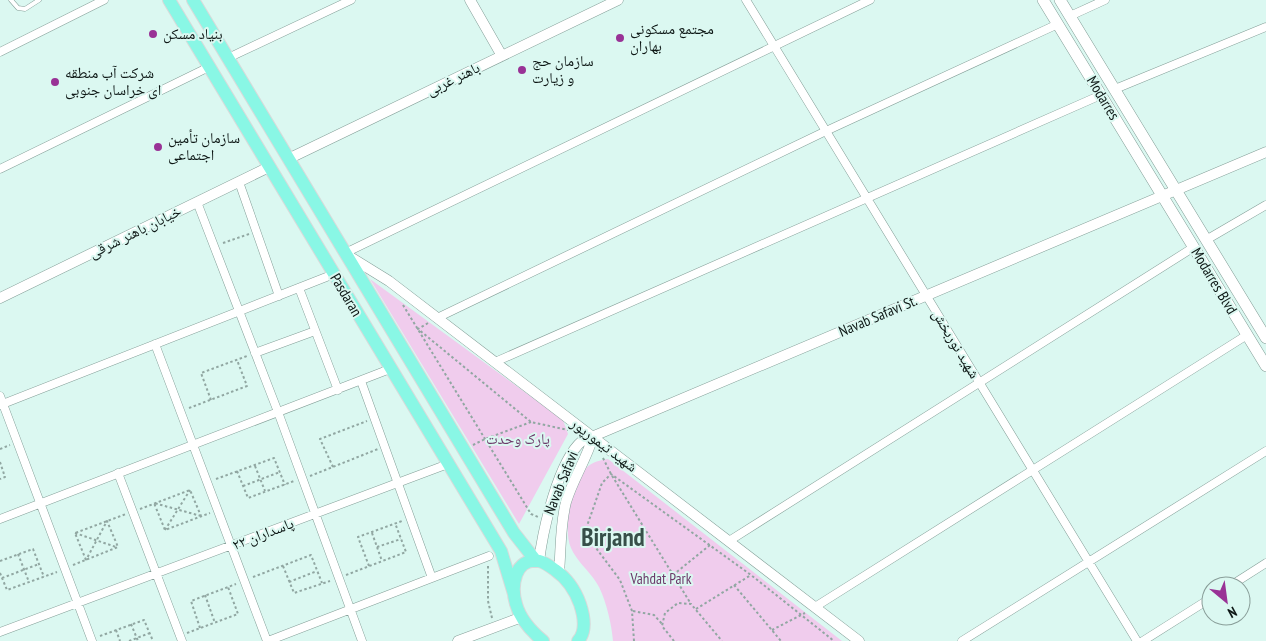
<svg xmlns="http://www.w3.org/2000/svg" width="1266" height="641" font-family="'PT Sans Narrow','Noto Naskh Arabic',sans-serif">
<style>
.green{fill:#f0cced}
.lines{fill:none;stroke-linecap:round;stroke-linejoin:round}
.service-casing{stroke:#839e97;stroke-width:5}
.minor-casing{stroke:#839e97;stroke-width:9}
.tertiary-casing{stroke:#839e97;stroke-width:11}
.secondary-casing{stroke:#839e97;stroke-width:12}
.primary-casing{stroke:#d8dada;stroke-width:14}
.path{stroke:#91a7a2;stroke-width:2;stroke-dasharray:2.5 2.5;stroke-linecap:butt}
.service{stroke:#fff;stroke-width:4}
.minor{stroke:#fff;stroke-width:8}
.tertiary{stroke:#fff;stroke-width:10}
.secondary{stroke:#fff;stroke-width:11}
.primary{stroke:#89f7e5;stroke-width:12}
.poi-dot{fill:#993296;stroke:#dbf8f1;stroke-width:2}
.labels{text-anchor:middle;stroke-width:4;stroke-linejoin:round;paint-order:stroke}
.poi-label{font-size:15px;fill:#0d1715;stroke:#dbf8f1;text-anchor:start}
.street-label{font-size:15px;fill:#0d1715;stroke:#dbf8f1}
.park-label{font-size:15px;fill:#6c396a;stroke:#dbf8f1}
.town-label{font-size:25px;font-weight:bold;fill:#374f49;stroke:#dbf8f1}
</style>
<rect width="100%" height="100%" fill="#dbf8f1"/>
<path class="green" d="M370,279L563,420L568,434L519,524Z
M608,459L842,641H613C612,625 605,595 596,582C589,571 576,560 571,548C562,527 572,483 587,467C593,462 600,460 608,459Z"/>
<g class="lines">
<defs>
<path id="service" d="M11,0L18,8L25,9L39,0"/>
<path id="minor" d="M746,0L1137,641
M1070,16L1105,0
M0,52L104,0
M228,58L351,0
M1115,89L1266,27
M0,169L209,67
M239,182L279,296
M197,202L278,412L362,641
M1206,240L1266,205
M345,253L870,0
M299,288L338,390
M437,318L826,131L1058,24
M155,344L267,641
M255,353L315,331
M495,362L1101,95
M361,381L432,578
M0,396L92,641
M0,405L334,274
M118,473L182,641
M0,519L390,369
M729,541L1194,247
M1230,586L1266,563
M815,607L1247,335
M0,632L448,464
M268,641L489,556
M962,641L1266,451
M1143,641L1211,598"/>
<path id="tertiary" d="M470,0L502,56
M288,159L618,0
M347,255L389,281L859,641
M0,298L269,167
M539,561C543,530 558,461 582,441L1266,152
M559,573C561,550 560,525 566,502C573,479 586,460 593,437
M458,641L522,617"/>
<path id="secondary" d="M1043,0L1266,366
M1060,0L1266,338"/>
<path id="primary" d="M169,0L501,551L514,594
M193,0L514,533L536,561
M543,641C531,631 520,619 516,604C511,587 514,557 539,561C544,562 551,567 555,570C568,579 575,590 580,604C584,616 587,631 578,641"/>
</defs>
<use href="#service" class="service-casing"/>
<use href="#minor" class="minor-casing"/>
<use href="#tertiary" class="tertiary-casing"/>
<use href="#secondary" class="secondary-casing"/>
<use href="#primary" class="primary-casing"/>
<path class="path" d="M223,243L249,234
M403,305L531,514L538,517
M428,323L418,329L531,422L568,430
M211,400L201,373L247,356
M189,408L247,386L237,360
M473,445L485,439L531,422
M0,449L10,445
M603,458L611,474L691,604
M0,462L5,477L0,479
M255,466L265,491
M333,467L320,439L367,421
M237,471L248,498L294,481
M310,476L378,449
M216,479L274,458L285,485
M243,486L280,472
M140,509L190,490L201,516
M201,516L154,503L165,530L210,513
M165,530L190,490
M75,533L116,547
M372,533L382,561
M377,547L401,539
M18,554L29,582
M86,560L75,533L126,514
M0,561L33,549L44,577
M73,565L118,547L107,521L86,560
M283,566L294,593L330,581
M369,566L358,537L402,521
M488,566V601L492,618
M0,573L7,590L57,572
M346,575L406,552L395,523
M673,575L710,545
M253,577L311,555L322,583
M2,578L39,564
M289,582L317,571
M734,585L781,641
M205,595L215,623
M696,609L751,575
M633,611L654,615L663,625
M131,624L138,641
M200,628L191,601L236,584
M116,630L120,641
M772,630L805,613
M187,633L238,614L228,587
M100,636L144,620L153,641
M129,641L150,633
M634,641L632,611L620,580L590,540L587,526L602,483L611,474L751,575L834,641
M674,641L662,626L665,613L678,603L691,604L722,641"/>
<use href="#service" class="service"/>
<use href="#minor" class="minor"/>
<use href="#tertiary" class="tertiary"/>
<use href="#secondary" class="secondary"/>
<use href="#primary" class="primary"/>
</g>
<g class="poi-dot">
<circle cx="153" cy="34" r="5"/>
<circle cx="620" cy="38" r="5"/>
<circle cx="522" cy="70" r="5"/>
<circle cx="55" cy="82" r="5"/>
<circle cx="158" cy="147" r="5"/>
</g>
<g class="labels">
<g class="poi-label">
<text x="630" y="34">مجتمع مسکونی<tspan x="630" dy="17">بهاران</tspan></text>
<text x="163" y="39">بنیاد مسکن</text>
<text x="532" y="66">سازمان حج<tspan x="532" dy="17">و زیارت</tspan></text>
<text x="65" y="78">شرکت آب منطقه<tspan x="65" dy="17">ای خراسان جنوبی</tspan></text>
<text x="168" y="143">سازمان تأمین<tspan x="168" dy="17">اجتماعی</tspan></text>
</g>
<g class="street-label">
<text transform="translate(453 79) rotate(-26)" y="5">باهنر غربی</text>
<text transform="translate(1103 98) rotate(59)" y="5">Modarres</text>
<text transform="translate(135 232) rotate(-26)" y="5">خیابان باهنر شرقی</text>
<text transform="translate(1214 281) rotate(59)" y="5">Modarres Blvd</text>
<text transform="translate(346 295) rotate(59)" y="5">Pasdaran</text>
<text transform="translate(878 316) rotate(-23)" y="5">Navab Safavi St.</text>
<text transform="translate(956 344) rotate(59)" y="5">شهید نوربخش</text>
<text transform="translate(604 445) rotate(37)" y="5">شهید تیمورپور</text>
<text transform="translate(561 483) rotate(-68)" y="5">Navab Safavi</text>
<text transform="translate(263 534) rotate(-21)" y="5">پاسداران ۲۲</text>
</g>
<g class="park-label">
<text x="518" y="444">پارک وحدت</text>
<text x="661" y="584">Vahdat Park</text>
</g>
<g class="town-label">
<text x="613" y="546">Birjand</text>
</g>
</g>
<g transform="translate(1226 601) rotate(151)"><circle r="24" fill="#dbf8f1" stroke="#899e99"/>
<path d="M0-4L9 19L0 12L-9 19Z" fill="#993296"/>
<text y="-8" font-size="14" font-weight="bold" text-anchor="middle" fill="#0d1715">N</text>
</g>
</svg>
